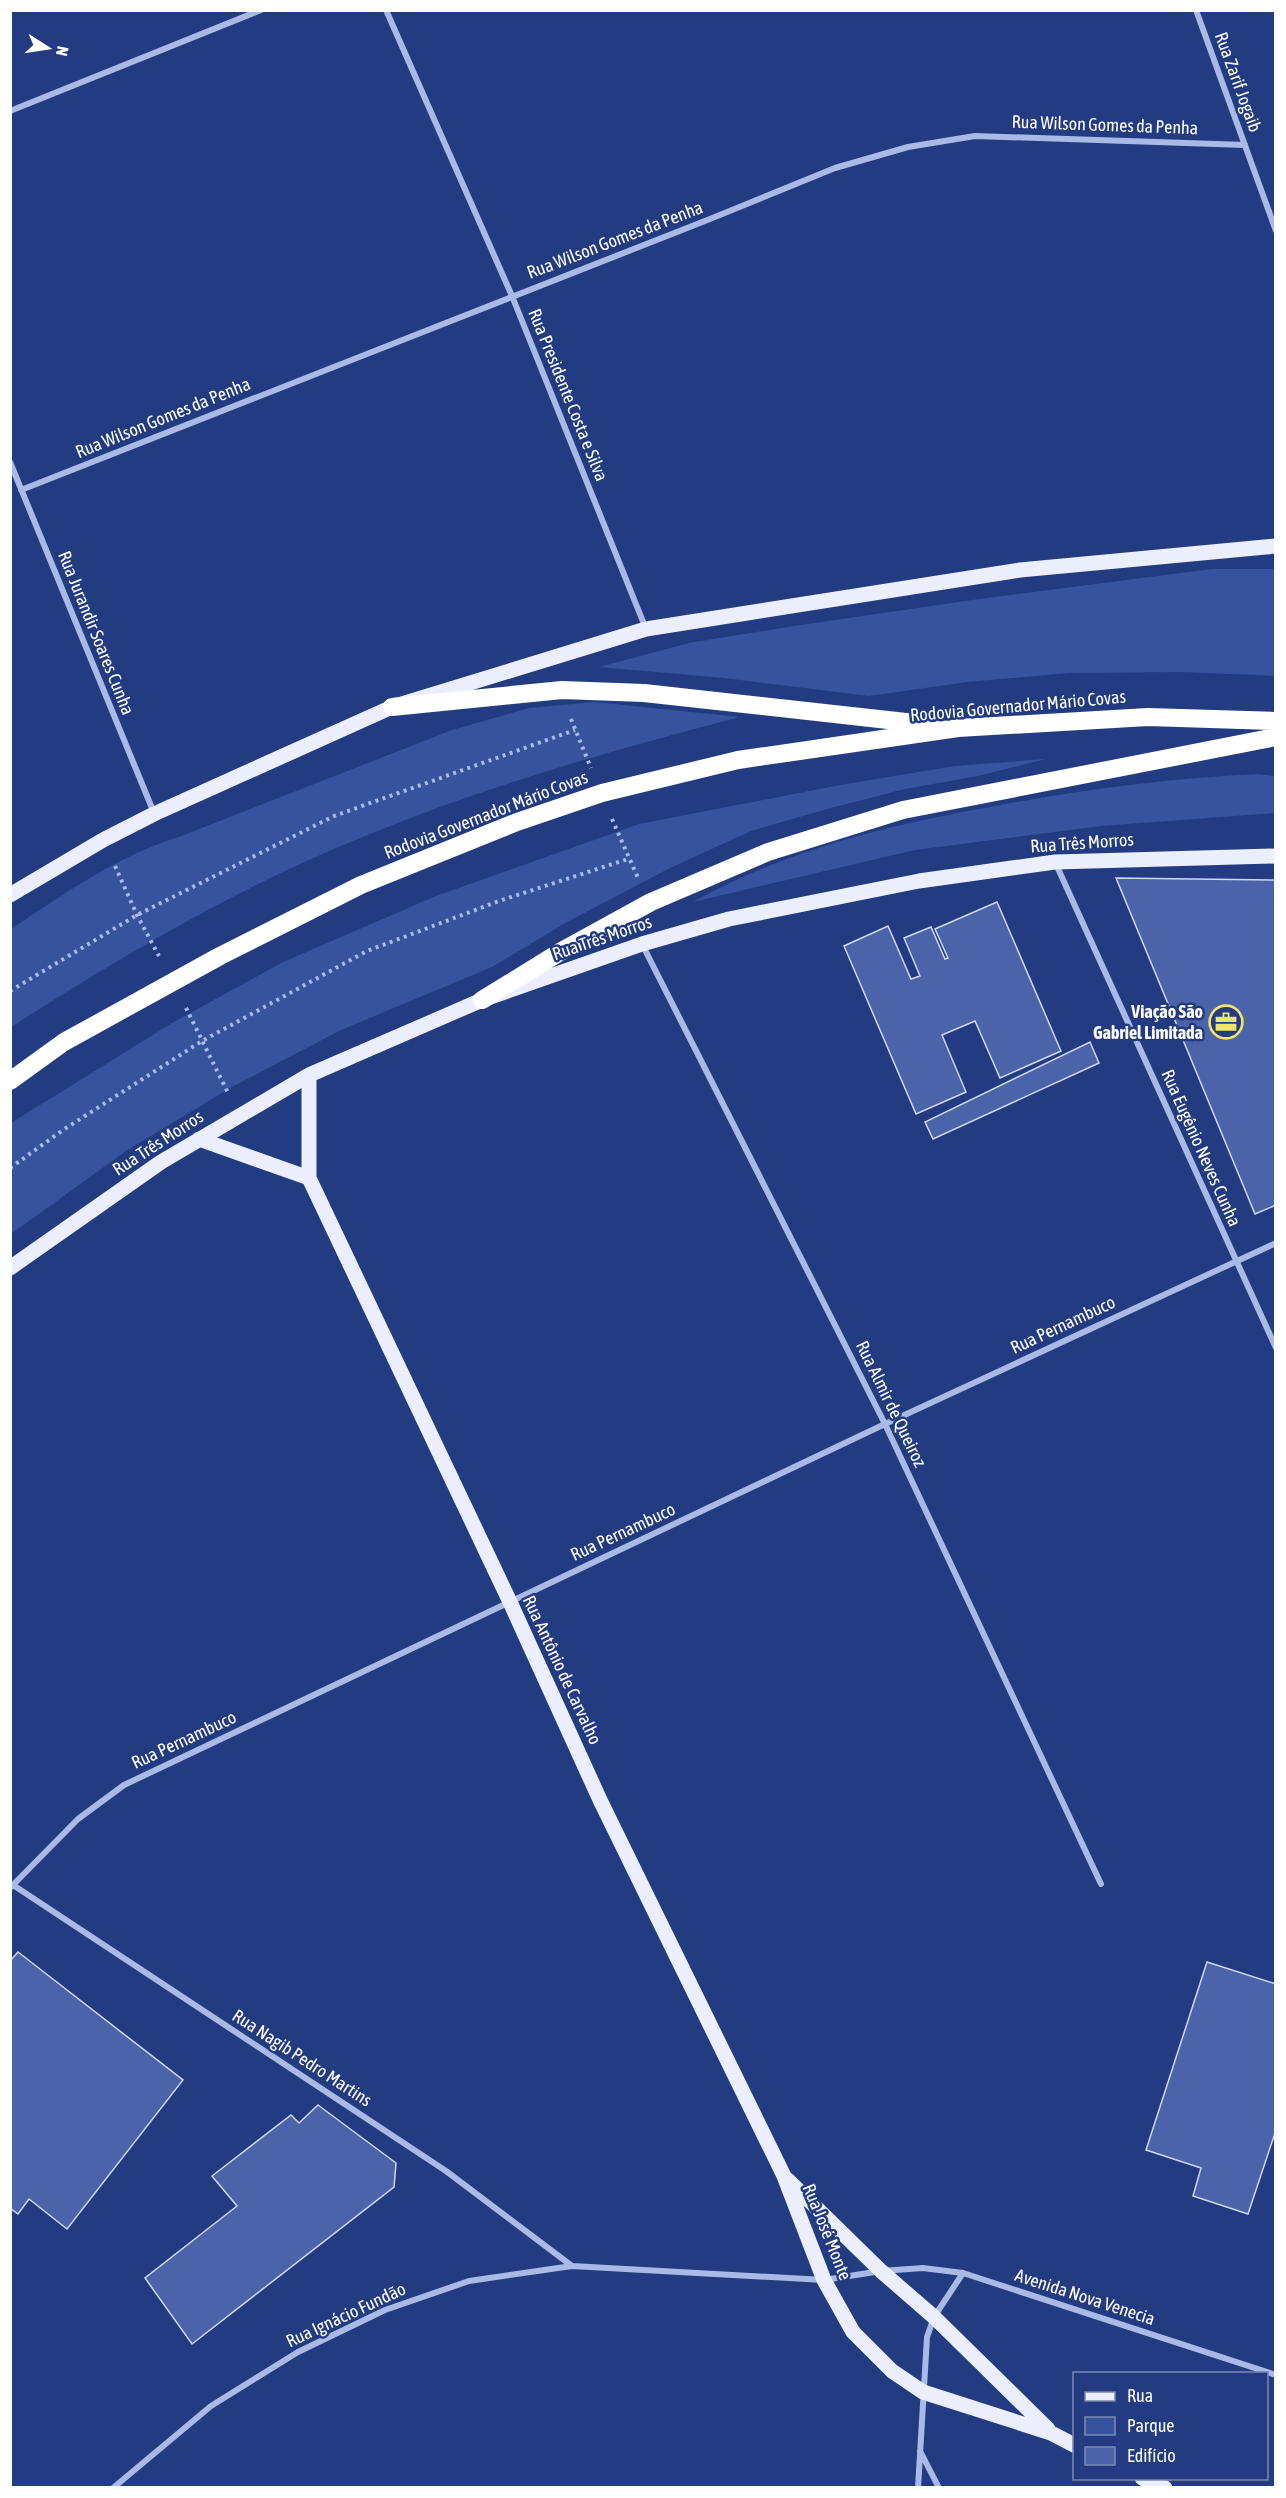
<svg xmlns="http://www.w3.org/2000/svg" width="1286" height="2498" font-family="'Asap Condensed',sans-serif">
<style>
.green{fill:#37539e}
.building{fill:#4b64a9;stroke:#ccd8f5;stroke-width:1.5}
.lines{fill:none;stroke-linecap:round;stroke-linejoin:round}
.path{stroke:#a9bae7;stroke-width:4;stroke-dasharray:3 4.5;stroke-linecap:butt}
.street{stroke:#a9bae7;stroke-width:6}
.primary{stroke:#ebeefd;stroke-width:15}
.highway{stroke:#fff;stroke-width:18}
.labels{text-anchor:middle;stroke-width:5;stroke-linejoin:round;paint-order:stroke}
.street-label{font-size:18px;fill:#fff;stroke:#233b80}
.poi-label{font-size:18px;font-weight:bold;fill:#fff;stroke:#233b80;text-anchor:end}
</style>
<rect width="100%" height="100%" fill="#233b80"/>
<path class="green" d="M1212,569H1275V676L1184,672L1069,673L967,682L869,696L724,678L599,667L689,643L794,626L972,600Z
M595,702L740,717C613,750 487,786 365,836C240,886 124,955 11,1027V929C64,894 117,856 179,837L452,730L529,708Z
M1046,759L978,776L905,789L827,809L751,831L670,868L567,922L492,967L341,1030L230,1088L126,1151L11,1234V1123L172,1023L283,962L436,896L639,824L840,785L955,766Z
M1257,774L1275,776V813L1101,826L915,850L693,902C788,849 889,825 995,806C1081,790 1170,778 1257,774Z"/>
<path class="building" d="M1116,878L1276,880V1205L1255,1214Z
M997,902L1061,1051L1000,1078L975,1021L942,1035L966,1092L916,1114L844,946L888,926L911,979L920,976L904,938L931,927L945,959L948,958L935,929Z
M1090,1042L1099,1063L933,1139L925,1122Z
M18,1952L183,2080L67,2229L29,2199L18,2214L10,2208V1961Z
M1207,1962L1276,1984V2130L1248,2214L1193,2196L1201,2168L1146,2150Z
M318,2105L396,2163L394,2187L192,2344L145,2278L237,2206L212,2176L291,2115L299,2123Z"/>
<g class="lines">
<path class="path" d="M571,719L591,768
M612,819L638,878
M115,866L137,915L159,956
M10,991L137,915L334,816L575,730
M186,1008L228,1093
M10,1168L63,1130L202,1041L367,951L499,901L628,859"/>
<path class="street" d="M386,10L512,296L646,629
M1196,10L1276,231
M10,111L261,10
M10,462L154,813
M21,490L710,219L835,168L908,147L975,136L1245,145
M1055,862L1276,1348
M642,944L885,1424L1101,1884
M10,1883L446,2171L572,2266
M10,1888L78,1819L124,1785L885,1424L1276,1243
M920,2451L939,2488
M113,2488L211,2406L298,2352L385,2310L469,2281L572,2266L824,2280L881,2271L923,2268L963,2273L1276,2375
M918,2488L927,2337L934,2317L963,2273"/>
<path class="primary" d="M10,895L103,840L154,814L392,707L646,629L1020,570L1276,546
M309,1075V1178L510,1602L600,1800L784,2176L824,2280L853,2332L892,2371L923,2392L1051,2433L1074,2445
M199,1139L309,1178
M10,1268L161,1162L309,1075L482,1000L642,944L729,919L919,881L1055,862L1276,856
M788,2180L881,2271L934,2317L1048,2429
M1142,2478L1165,2488"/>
<path class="highway" d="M392,707L562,690L644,693L933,725
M482,1000L560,952L651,902L768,852L903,810L1276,737
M10,1081L64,1042L220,956L361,885L517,822L602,793L738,760L958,728L1148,717L1276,721"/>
</g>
<defs>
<symbol id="office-ring" viewBox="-11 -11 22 22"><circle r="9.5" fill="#233b80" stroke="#f2e36b" stroke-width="1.5"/><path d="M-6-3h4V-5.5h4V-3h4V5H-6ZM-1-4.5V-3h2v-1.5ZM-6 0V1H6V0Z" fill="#f2e36b"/></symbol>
</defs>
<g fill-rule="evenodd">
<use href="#office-ring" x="1207" y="1003" width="38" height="38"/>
</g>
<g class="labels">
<g class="street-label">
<text transform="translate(1238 82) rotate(70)" y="6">Rua Zarif Jogaib</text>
<text transform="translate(1105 125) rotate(2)" y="6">Rua Wilson Gomes da Penha</text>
<text transform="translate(615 240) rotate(-21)" y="6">Rua Wilson Gomes da Penha</text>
<text transform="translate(568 395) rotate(68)" y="6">Rua Presidente Costa e Silva</text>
<text transform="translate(163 418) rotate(-22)" y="6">Rua Wilson Gomes da Penha</text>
<text transform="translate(96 633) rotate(68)" y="6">Rua Jurandir Soares Cunha</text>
<text transform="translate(1018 706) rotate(-5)" y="6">Rodovia Governador Mário Covas</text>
<text transform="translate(486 815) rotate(-21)" y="6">Rodovia Governador Mário Covas</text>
<text transform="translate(1082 843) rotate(-4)" y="6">Rua Três Morros</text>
<text transform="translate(602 938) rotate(-19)" y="6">Rua Três Morros</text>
<text transform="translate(158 1143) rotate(-33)" y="6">Rua Três Morros</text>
<text transform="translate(1201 1148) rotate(66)" y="6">Rua Eugênio Neves Cunha</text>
<text transform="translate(1063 1325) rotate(-25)" y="6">Rua Pernambuco</text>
<text transform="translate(891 1404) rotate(64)" y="6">Rua Almir de Queiroz</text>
<text transform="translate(623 1532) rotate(-25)" y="6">Rua Pernambuco</text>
<text transform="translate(562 1670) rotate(65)" y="6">Rua Antônio de Carvalho</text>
<text transform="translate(184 1740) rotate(-25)" y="6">Rua Pernambuco</text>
<text transform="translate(302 2058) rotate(33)" y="6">Rua Nagib Pedro Martins</text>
<text transform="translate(827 2232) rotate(68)" y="6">Rua José Monte</text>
<text transform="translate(1085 2297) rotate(18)" y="6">Avenida Nova Venecia</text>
<text transform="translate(346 2315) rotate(-25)" y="6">Rua Ignácio Fundão</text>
</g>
<g class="poi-label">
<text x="1203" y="1018">Viação São<tspan x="1203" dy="21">Gabriel Limitada</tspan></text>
</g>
</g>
<rect width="1286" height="2498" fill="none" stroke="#ffffff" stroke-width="24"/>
<rect x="1073" y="2372" width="195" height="108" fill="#233b80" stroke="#7b89b3" stroke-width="1.5"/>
<rect x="1085" y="2392" width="30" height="9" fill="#ebeefd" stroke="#7b89b3" stroke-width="1.5"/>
<text x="1127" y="2402" font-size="18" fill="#ffffff">Rua</text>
<rect x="1085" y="2417" width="30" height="18" fill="#37539e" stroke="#7b89b3" stroke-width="1.5"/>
<text x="1127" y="2432" font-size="18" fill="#ffffff">Parque</text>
<rect x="1085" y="2447" width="30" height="18" fill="#4b64a9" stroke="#7b89b3" stroke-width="1.5"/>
<text x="1127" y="2462" font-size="18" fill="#ffffff">Edifício</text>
<g transform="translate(48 48) rotate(102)" stroke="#233b80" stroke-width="4.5" paint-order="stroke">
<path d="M0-4.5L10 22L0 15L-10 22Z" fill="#ffffff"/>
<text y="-9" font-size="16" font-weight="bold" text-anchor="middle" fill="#ffffff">N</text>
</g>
</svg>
